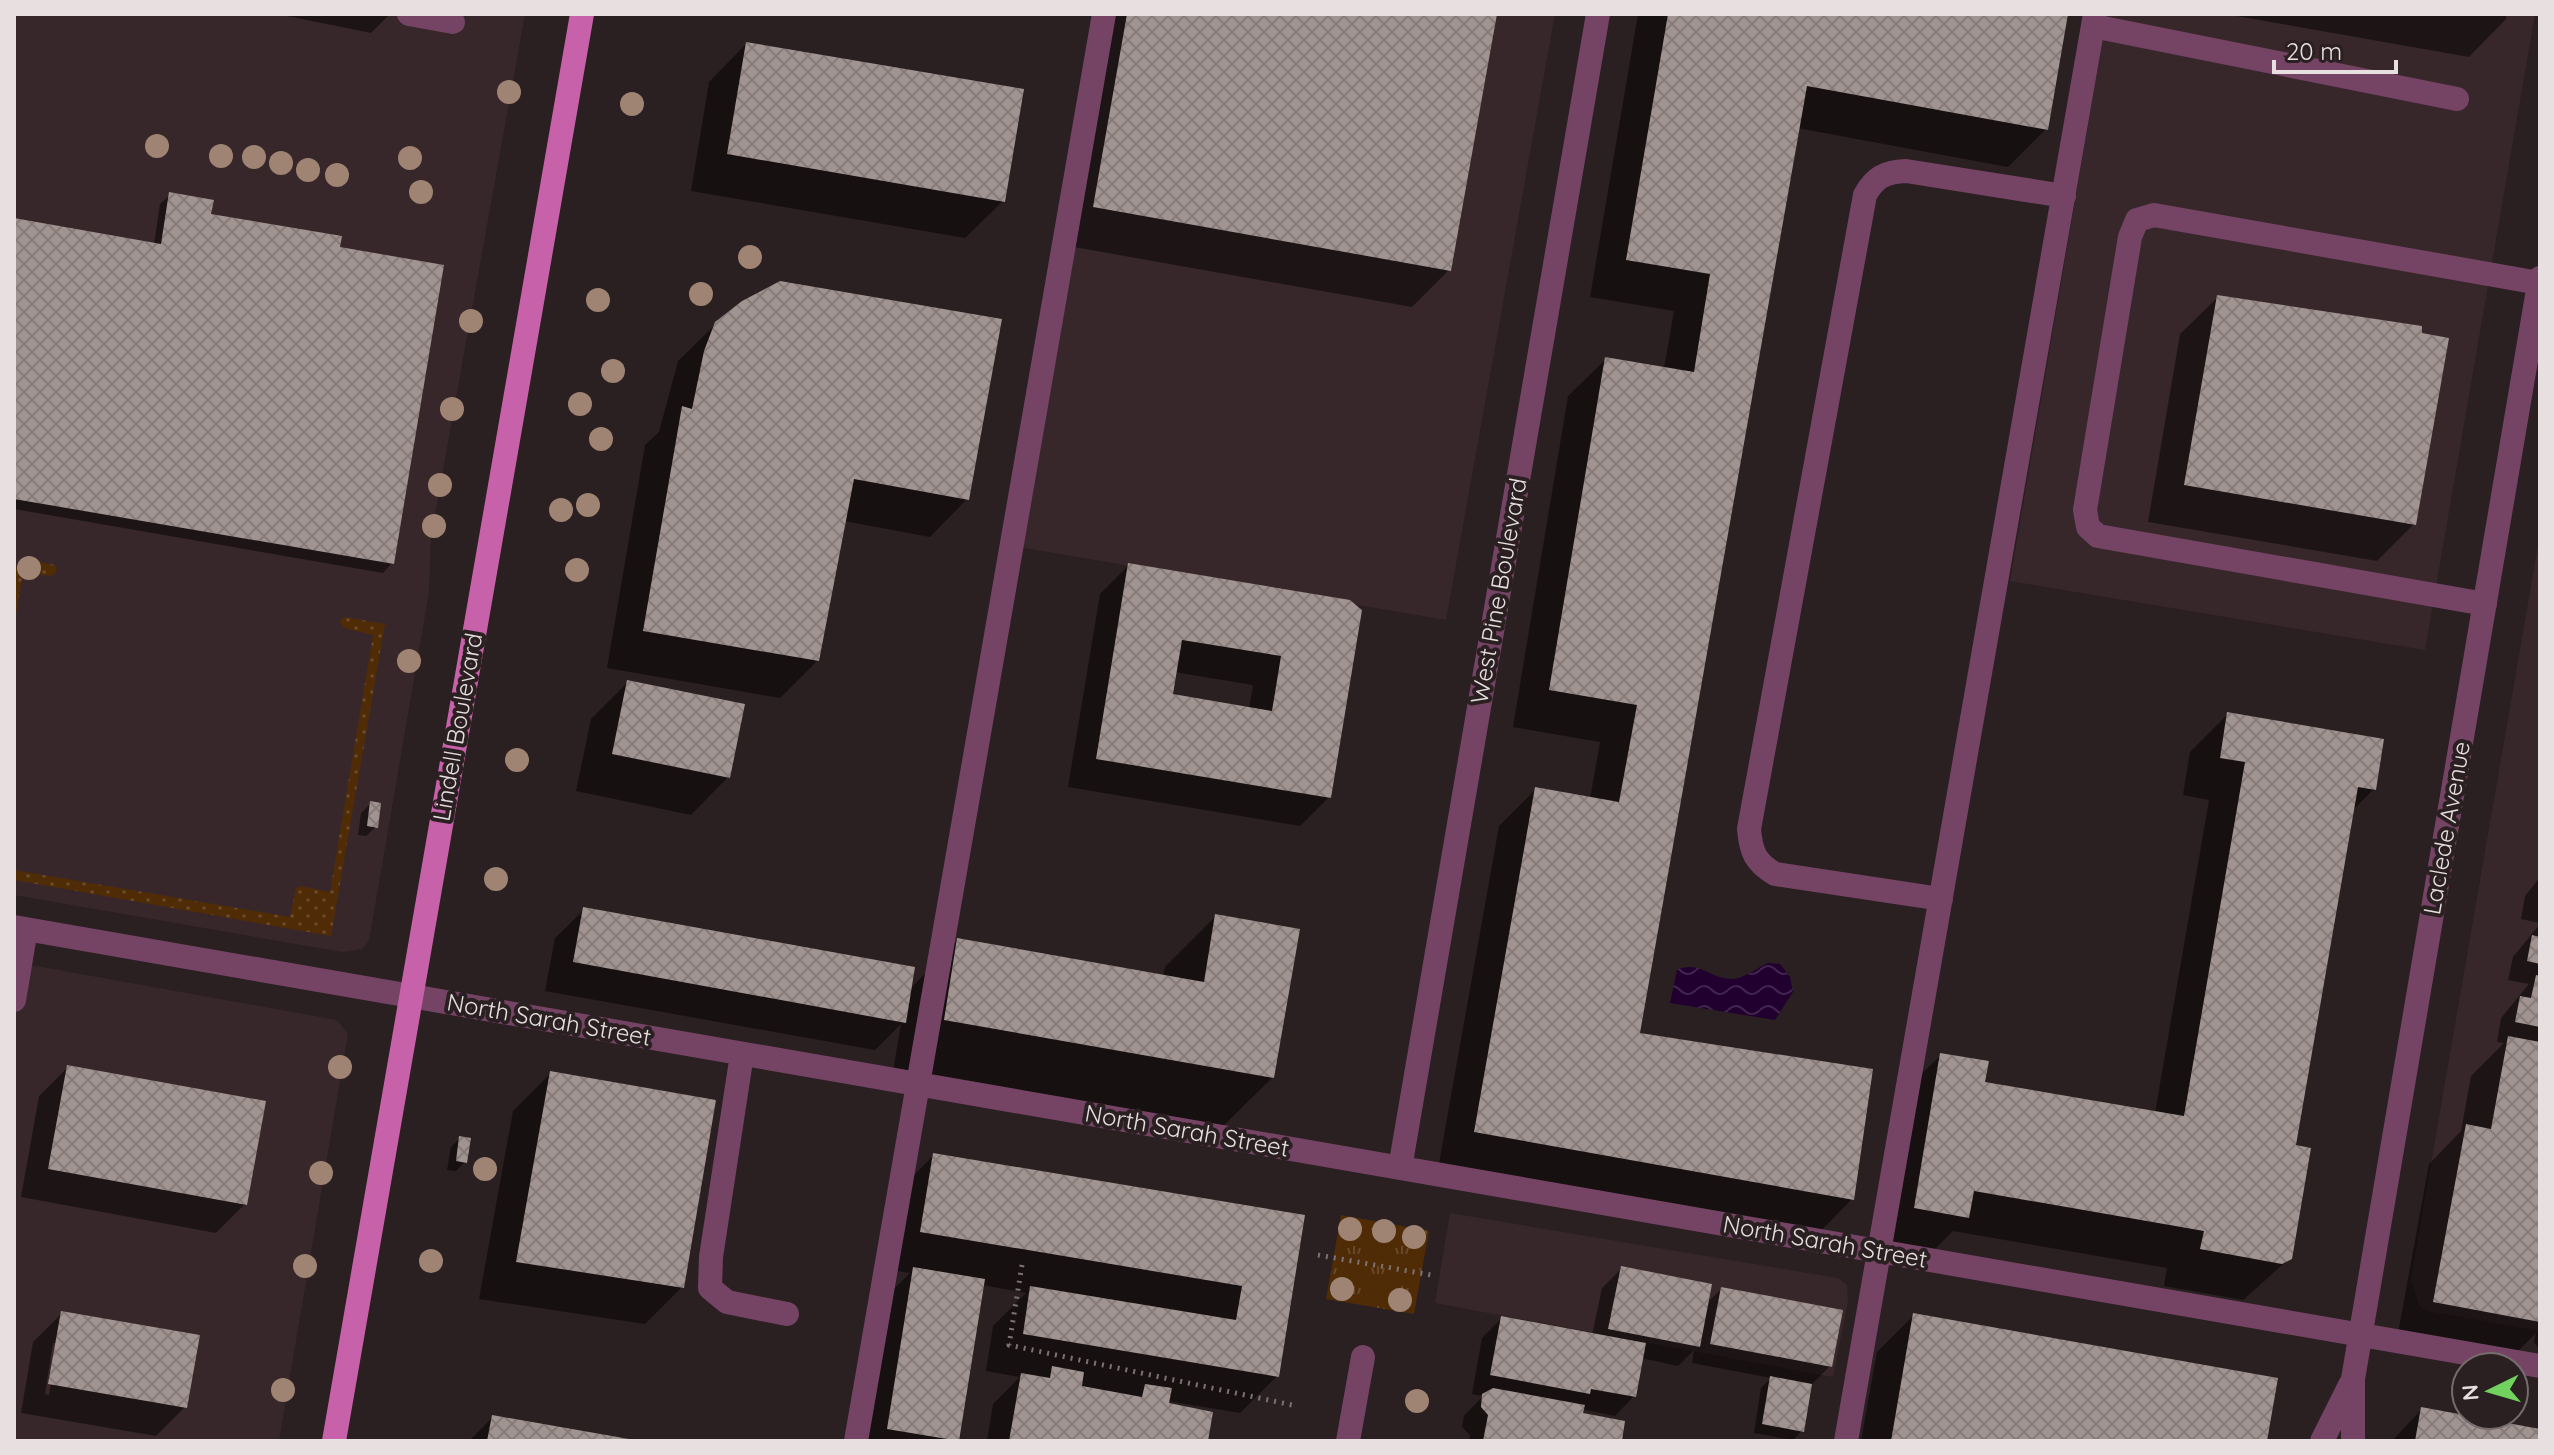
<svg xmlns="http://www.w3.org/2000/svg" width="2554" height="1455" font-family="Quicksand,sans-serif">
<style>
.built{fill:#38272a}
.grass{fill:url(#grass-dots)}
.park{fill:url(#park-tufts)}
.water{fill:url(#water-waves)}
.shadow{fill:#0007;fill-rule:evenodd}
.building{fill:url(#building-cross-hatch);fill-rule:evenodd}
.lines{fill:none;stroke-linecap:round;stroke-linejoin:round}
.path{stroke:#7c7274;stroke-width:5;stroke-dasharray:2 6;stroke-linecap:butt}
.minor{stroke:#754465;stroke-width:24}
.major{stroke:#c761a9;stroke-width:24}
.tree{fill:#9f8474}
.labels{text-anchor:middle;stroke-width:8;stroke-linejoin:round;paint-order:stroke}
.street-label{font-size:24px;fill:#e7dfe0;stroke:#2a1f21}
</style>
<defs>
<pattern id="grass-dots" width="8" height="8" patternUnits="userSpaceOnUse" patternTransform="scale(2)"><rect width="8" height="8" fill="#4f2b06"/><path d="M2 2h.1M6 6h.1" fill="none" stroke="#68492a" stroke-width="1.8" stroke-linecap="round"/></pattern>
<pattern id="park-tufts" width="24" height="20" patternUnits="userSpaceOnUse" patternTransform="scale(2)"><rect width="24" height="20" fill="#4f2b06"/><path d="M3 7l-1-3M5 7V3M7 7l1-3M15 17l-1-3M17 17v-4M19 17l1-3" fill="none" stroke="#68492a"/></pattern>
<pattern id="water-waves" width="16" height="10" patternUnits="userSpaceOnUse" patternTransform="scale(2)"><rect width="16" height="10" fill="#210030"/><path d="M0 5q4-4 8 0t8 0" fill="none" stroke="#41254e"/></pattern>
<pattern id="building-cross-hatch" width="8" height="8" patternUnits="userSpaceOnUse" patternTransform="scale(2)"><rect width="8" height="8" fill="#a19390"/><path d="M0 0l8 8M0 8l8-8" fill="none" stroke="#857b79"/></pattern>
</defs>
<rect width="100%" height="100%" fill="#2a1f21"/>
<path class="built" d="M14,14H525L431,537L429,592L369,941L362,949L342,952L14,895Z
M1112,14H1555L1446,620L1019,547Z
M2107,14H2535L2425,650L2010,581Z
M2540,534V1331L2428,1311L2419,1306L2411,1279Z
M14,962L337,1020L348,1034L279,1441H14Z
M1450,1213L1838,1278L1847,1285L1848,1301L1833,1377L1435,1303Z"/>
<path class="grass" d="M21,559L55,565L57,571L51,576L23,572L14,626V571Z
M345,617L385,624L331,936L14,880V870L290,917L296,888L300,886L330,892L373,635L344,628L339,621Z"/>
<path class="park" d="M1341,1215L1429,1231L1414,1314L1326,1299Z"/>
<path class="water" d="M1768,963L1780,964L1790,977L1793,992L1775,1020L1670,1003L1677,970C1699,960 1710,979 1732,979C1743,979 1757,968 1768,963Z"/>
<path class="shadow" d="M277,14H390L371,33Z
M1098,14H1495L1449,270L1412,307L1057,244Z
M1638,14H2066L2046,129L2008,167L1797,128L1638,1034L1852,1199L1815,1237L1438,1169L1499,826L1536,789L1590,799L1600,742L1513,727L1568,396L1606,359L1664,369L1674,311L1590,297Z
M2225,14H2507L2506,19L2469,57Z
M746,44L1003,201L965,238L691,191L709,82Z
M170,195L209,215L338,249L392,563L383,573L14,509V220L154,244L160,204Z
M2218,297L2414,524L2377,561L2148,522L2180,334Z
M717,323L967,499L930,537L844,521L818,660L780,698L607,668L645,445L659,432L678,361Z
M1129,565L1349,602L1329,797L1300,826L1068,787L1100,594ZM1174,672L1253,685L1249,709L1170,696Z
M628,682L728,777L691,815L576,791L591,719Z
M2228,714L2374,789L2352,811L2294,1147L2290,1258L2243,1300L2164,1286L2167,1268L1953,1231L1930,1254L1877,1245L1903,1092L1941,1055L1983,1083L2155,1113L2209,800L2183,795L2190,752Z
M371,803L376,827L366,836L358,835L361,813Z
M2540,877V923L2521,919L2525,896Z
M584,910L910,989L958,940L1163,976L1165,967L1216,916L1273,1077L1221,1128L893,1071L901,1024L875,1050L545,991L555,938Z
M2540,924V1350L2534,1342L2536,1333L2509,1360L2397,1339L2429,1164L2461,1131L2471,1076L2504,1043L2497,1042L2501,1018L2529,984L2508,980L2513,957Z
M68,1067L245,1204L216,1233L21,1197L39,1096Z
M551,1073L682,1287L645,1324L479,1299L513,1111Z
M460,1138L465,1162L456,1171L447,1170L451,1147Z
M934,1155L1303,1217L1277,1376L1240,1413L1168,1401L1167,1405L1206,1441H987L993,1404L1020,1377L986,1371L993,1326L1026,1293L982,1285L957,1440L862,1441L885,1298L910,1273L884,1269L896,1193Z
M1621,1269L1706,1304L1721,1289L1830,1366L1811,1385L1802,1431L1793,1440L1754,1433L1761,1388L1771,1378L1692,1363L1694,1350L1678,1366L1641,1358L1634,1396L1615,1416L1582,1409L1581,1414L1620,1441H1469L1470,1435L1462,1427L1464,1416L1483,1396L1472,1394L1482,1338L1502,1318L1592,1335L1602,1288Z
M62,1313L185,1407L156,1436L21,1413L33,1342ZM53,1343H57L49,1395L45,1394Z
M1914,1315L2265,1441H1861L1877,1352Z
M2421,1410L2540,1431V1441H2392Z
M493,1417L626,1441H469Z"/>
<path class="building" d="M1127,14H1497L1451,271L1093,207Z
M1668,14H2068L2048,130L1807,86L1640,1033L1873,1069L1854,1200L1474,1132L1535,787L1619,802L1637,705L1549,690L1605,357L1694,372L1710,274L1626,260Z
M746,42L1024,89L1005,202L727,154Z
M169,192L214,200L211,214L342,236L340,247L444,265L394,564L14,499V218L161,244Z
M780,281L1002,319L969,500L854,479L819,661L643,631L682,406L692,409L704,351L715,322L742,301Z
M2217,295L2422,326V333L2449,338L2416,525L2184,485Z
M1128,563L1350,600L1362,610L1331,798L1096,759ZM1182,640L1281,656L1272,711L1173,694Z
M627,680L745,704L730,778L612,754Z
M2227,712L2384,739L2376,790L2358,787L2296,1145L2311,1148L2292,1259L2282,1264L2200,1249L2204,1231L1974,1191L1969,1218L1914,1208L1940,1053L1989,1061L1985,1082L2184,1116L2245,762L2220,758Z
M370,801L381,803L378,828L367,826Z
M583,907L915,967L906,1023L573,962Z
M1215,914L1300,929L1274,1078L944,1020L957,938L1204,982Z
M2532,935L2540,937V964L2527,961Z
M2536,975L2540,976V1027L2515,1022L2520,996L2531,998Z
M2508,1036L2540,1042V1322L2433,1302L2466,1124L2491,1129Z
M67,1065L266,1101L247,1205L48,1169Z
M550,1071L716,1100L684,1288L516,1262Z
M459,1136L471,1138L467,1163L456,1161Z
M933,1153L1305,1215L1279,1377L1023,1334L1030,1286L1236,1320L1242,1286L920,1232Z
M1621,1266L1712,1284L1700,1347L1608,1329Z
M913,1267L985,1279L959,1441L887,1429Z
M1721,1287L1843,1310L1832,1367L1710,1344Z
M61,1311L200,1335L187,1408L48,1384Z
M1913,1313L2278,1378L2267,1441H1891Z
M1501,1316L1646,1343L1636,1397L1591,1389L1590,1394L1490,1375Z
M1052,1366L1084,1372L1082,1386L1142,1397L1145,1384L1172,1388L1169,1403L1213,1412L1208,1441H1009L1021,1373L1050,1378Z
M1770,1376L1812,1384L1804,1432L1762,1424Z
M1493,1388L1585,1405L1583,1413L1625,1421L1622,1441H1483L1488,1415L1481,1407L1482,1394Z
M2421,1407L2540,1429V1441H2415Z
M492,1415L629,1439V1441H487Z"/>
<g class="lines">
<path class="path" d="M1318,1255L1431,1275
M1022,1265L1009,1345L1292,1405"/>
<path class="minor" d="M409,14L453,22
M2093,26L2457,99
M2485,604L2098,536L2088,527L2085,510L2130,237L2137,220L2154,215L2539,283
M1941,899L1775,874C1755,862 1751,852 1749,829L1865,195C1875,177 1885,172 1906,171L2064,196
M14,927L2540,1366
M14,1000L26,929
M742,1054L711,1257L710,1288L727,1302L787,1314
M1400,1168L1598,14
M856,1441L1104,14
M1348,1441L1363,1357
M1846,1441L2095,14
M2322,1441L2350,1385
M2353,1441V1379L2540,278"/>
<path class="major" d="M334,1441L582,14"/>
</g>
<g class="tree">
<circle cx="509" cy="92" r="12"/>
<circle cx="632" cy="104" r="12"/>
<circle cx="157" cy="146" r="12"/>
<circle cx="221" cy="156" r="12"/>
<circle cx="254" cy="157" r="12"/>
<circle cx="410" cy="158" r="12"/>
<circle cx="281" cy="163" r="12"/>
<circle cx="308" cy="170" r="12"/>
<circle cx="337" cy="175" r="12"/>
<circle cx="421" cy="192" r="12"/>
<circle cx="750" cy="257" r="12"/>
<circle cx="701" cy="294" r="12"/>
<circle cx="598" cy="300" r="12"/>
<circle cx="471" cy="321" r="12"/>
<circle cx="613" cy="371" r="12"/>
<circle cx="580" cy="404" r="12"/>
<circle cx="452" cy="409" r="12"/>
<circle cx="601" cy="439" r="12"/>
<circle cx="440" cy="485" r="12"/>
<circle cx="588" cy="505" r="12"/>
<circle cx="561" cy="510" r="12"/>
<circle cx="434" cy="526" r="12"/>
<circle cx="29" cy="568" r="12"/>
<circle cx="577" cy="570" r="12"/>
<circle cx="409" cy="661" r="12"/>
<circle cx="517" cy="760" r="12"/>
<circle cx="496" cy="879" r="12"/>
<circle cx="340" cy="1067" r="12"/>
<circle cx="485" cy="1169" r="12"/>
<circle cx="321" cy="1173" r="12"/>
<circle cx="1350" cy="1229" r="12"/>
<circle cx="1384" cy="1231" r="12"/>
<circle cx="1414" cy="1237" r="12"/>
<circle cx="431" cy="1261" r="12"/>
<circle cx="305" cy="1266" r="12"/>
<circle cx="1342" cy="1289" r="12"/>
<circle cx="1400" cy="1300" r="12"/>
<circle cx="283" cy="1390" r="12"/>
<circle cx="1417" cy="1401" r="12"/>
</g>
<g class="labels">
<g class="street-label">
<text transform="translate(1499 591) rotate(-80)" y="8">West Pine Boulevard</text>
<text transform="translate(458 727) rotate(-80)" y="8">Lindell Boulevard</text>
<text transform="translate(2447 828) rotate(-80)" y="8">Laclede Avenue</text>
<text transform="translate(549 1020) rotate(10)" y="8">North Sarah Street</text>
<text transform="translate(1187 1131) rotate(10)" y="8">North Sarah Street</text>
<text transform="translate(1825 1242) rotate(10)" y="8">North Sarah Street</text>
</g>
</g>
<rect width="2554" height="1455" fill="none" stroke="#e7dfe0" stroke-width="32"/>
<g transform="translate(2490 1391) rotate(265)"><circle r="38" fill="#2a1f21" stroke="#766c6d" stroke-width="2"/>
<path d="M0-6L14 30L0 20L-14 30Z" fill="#71d25e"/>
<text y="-12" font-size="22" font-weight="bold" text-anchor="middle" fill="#e7dfe0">N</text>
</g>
<path d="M2274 60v12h122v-12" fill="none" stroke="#e7dfe0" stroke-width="4"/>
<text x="2286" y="60" font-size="24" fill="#e7dfe0" stroke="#2a1f21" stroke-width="6" paint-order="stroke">20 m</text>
</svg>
